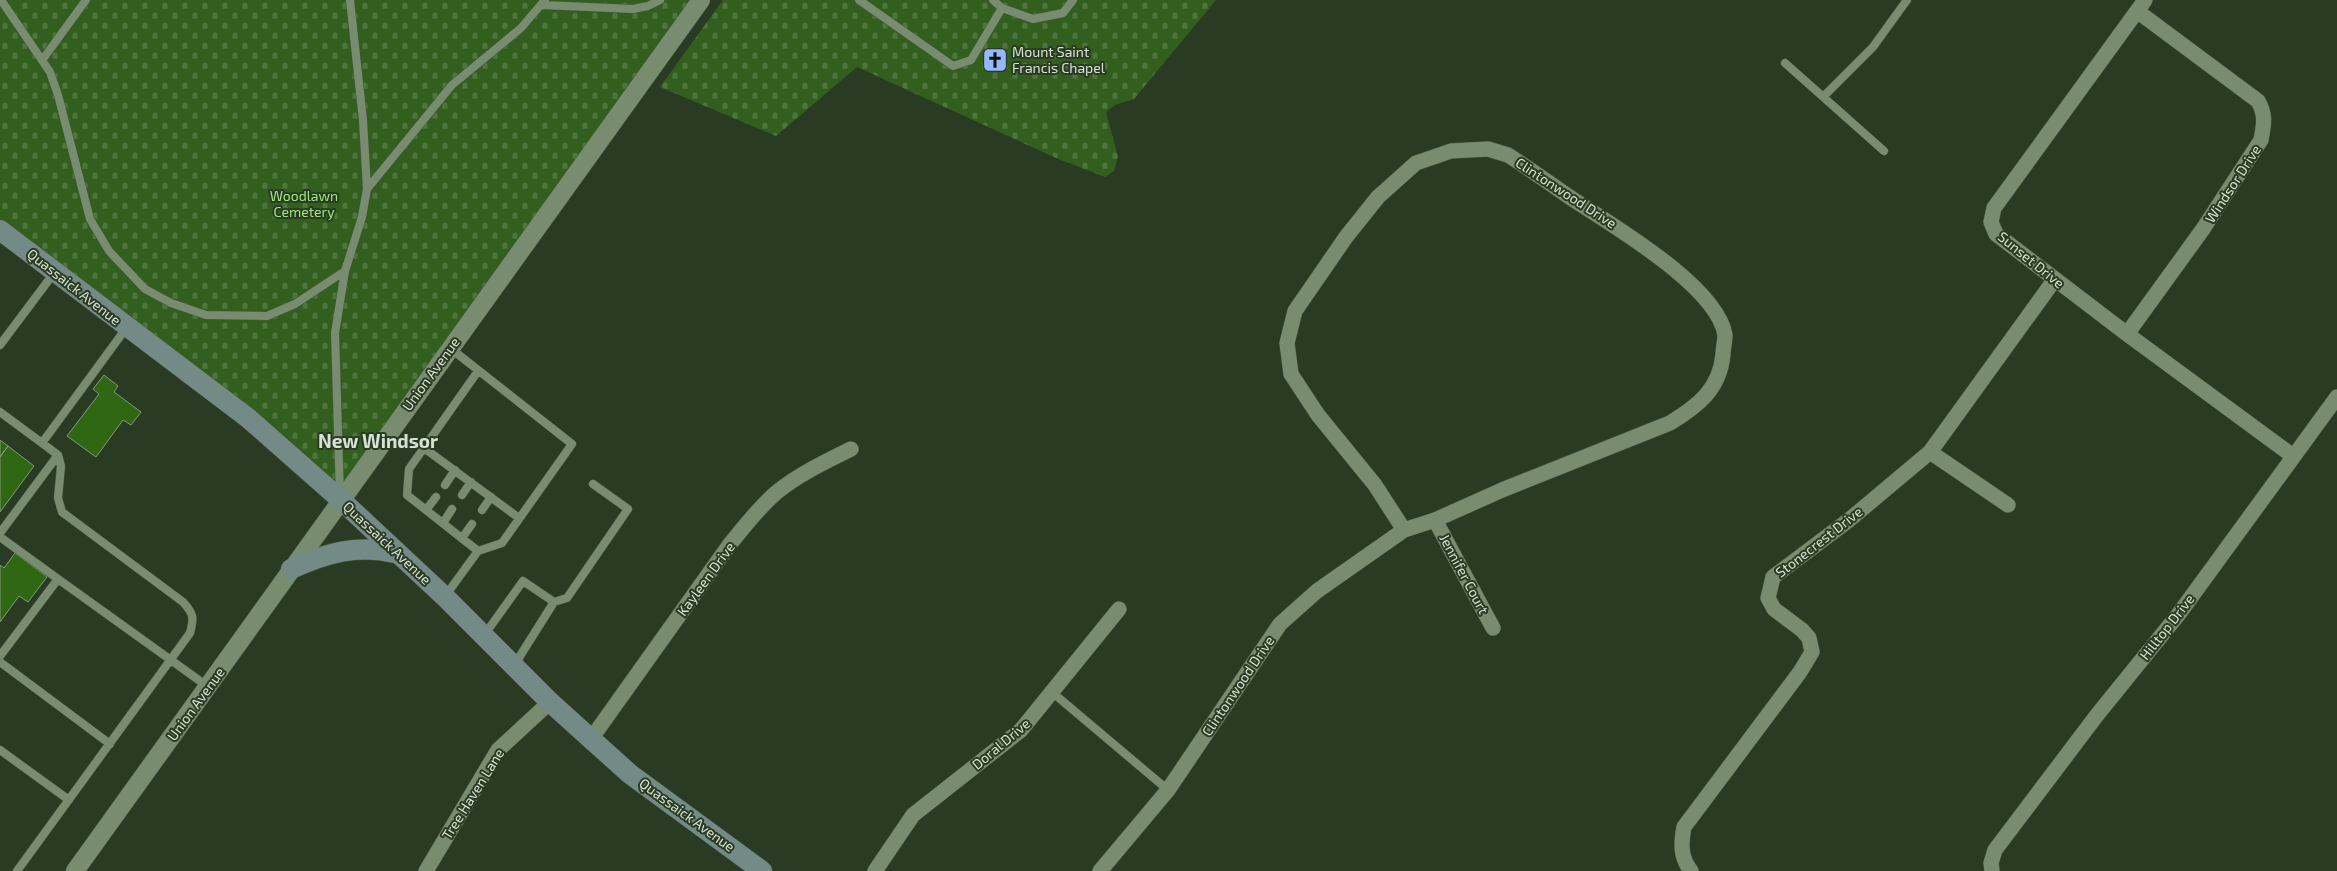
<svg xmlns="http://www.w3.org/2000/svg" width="2337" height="871" font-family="'Exo 2',sans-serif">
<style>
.cemetery{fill:url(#cemetery-stones)}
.building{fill:#2f6712;stroke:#84987c}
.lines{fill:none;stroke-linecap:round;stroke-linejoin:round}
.service-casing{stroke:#495843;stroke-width:9}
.minor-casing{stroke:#495843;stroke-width:16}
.tertiary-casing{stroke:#495843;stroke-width:19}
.secondary-casing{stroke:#495843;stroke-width:21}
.service{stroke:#788c70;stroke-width:8}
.minor{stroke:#788c70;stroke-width:15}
.tertiary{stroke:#788c70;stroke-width:18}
.secondary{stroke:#748a87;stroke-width:20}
.labels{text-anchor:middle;stroke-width:4;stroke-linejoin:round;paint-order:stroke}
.poi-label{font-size:14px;fill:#d6e2d3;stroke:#2a3b23;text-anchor:start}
.street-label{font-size:14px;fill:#d6e2d3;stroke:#2a3b23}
.park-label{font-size:14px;fill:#9ce97f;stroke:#2a3b23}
.district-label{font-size:19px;font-weight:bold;fill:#d6e2d3;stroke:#2a3b23}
</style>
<defs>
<pattern id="cemetery-stones" width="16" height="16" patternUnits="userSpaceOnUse" patternTransform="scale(1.25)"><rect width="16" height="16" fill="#325e1e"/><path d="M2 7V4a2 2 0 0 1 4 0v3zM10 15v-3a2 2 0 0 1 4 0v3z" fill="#4f753e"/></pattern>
</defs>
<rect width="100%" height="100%" fill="#2a3b23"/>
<path class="cemetery" d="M0,0H706L340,499L0,230Z
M723,0H1216L1134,99L1115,105L1106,112L1118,157L1114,171L1105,177L1056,158L857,67L776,136L660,87Z"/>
<path class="building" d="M104,375L118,386L114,392L141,412L131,425L123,420L96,457L67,436L99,394L93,389Z
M0,440L8,446L0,457Z
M8,446L34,466L0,512V457Z
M15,553L47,577L28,602L19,596L0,622V565L4,568Z"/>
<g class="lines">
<defs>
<path id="service" d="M1,0L50,72L58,95L90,219L109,251L145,289L171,303L206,315L267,316L295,304L345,271
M859,0L953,66L971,60L1002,8
M993,0L1002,8L1033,19L1063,13L1073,0
M542,5L633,9L648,6L660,0
M43,59L86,0
M1785,63L1884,151
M1824,96L1873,47L1907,0
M367,189L452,85L521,28L545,0
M0,345L54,273
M0,412L42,443L127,327
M424,448L519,518
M445,485L455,470
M462,495L471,482
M340,496L335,333L345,271L362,217L367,189L363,120L350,0
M426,510L436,497
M482,510L491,497
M443,523L452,509
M0,533L58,455
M0,537L58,579
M462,538L472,524
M478,551L407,495L409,469L478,371
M446,595L478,551L502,543L572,444L450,348
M554,602L567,598L628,509L593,484
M485,634L523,581L554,602L515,664
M0,656L58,579L207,686
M0,662L110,744
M1053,693L1168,790
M0,750L69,800
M17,871L190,633C194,618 194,614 183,602L62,512L58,498L61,466L58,455L42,443"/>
<path id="minor" d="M2145,0L1994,208L1991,222L1996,234L2127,334L2293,456
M2127,334L2203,229L2261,140C2264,124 2266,115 2258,101L2137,11
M1930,452L2008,505
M1435,520L1493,628
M591,739L730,544C745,526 759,507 777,492C799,474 825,462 851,449
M426,871L498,750L550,702
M875,871L913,815L1021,730L1119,609
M1100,871L1168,790L1280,624L1317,591L1404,530L1435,520L1502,490L1670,423C1698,406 1720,389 1723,354C1723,349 1725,341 1725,335C1717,285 1608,223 1568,196C1548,182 1528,168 1508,155L1488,149L1451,151L1416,163L1378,197L1346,237L1295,311L1287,343L1291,374L1318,415L1375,485L1404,530
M1691,871C1680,857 1681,843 1684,827L1800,672L1812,652L1809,638L1802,630L1774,609L1768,598L1773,577L1849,520L1930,452L2055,279
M1992,871L1991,863L1995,850L2097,715L2178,615L2337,397"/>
<path id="tertiary" d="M75,871L701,0"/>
<path id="secondary" d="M0,230L248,418L340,499L445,597L550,702L591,739L630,774L762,871
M291,569C326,553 357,544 395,553"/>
</defs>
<use href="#service" class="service-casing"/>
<use href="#minor" class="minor-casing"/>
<use href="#tertiary" class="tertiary-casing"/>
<use href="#secondary" class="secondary-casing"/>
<use href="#service" class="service"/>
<use href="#minor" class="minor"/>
<use href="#tertiary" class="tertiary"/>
<use href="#secondary" class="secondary"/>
</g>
<defs>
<symbol id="church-square" viewBox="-11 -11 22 22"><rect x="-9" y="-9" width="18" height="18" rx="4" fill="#94b7fd" stroke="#2a3b23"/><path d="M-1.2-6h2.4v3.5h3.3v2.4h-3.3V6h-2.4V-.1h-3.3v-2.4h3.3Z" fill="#111"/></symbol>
</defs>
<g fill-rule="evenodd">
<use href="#church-square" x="981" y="46" width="28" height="28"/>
</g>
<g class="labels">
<g class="poi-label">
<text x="1012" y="57">Mount Saint<tspan x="1012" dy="16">Francis Chapel</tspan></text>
</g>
<g class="street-label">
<text transform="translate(2233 184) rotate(-57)" y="5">Windsor Drive</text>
<text transform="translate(1566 193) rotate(33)" y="5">Clintonwood Drive</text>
<text transform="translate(2031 260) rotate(39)" y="5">Sunset Drive</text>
<text transform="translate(74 287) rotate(38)" y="5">Quassaick Avenue</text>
<text transform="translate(431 374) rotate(-54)" y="5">Union Avenue</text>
<text transform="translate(1819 542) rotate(-38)" y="5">Stonecrest Drive</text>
<text transform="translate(387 543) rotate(43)" y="5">Quassaick Avenue</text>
<text transform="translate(1464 574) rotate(62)" y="5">Jennifer Court</text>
<text transform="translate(706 579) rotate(-54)" y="5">Kayleen Drive</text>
<text transform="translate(2167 627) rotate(-52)" y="5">Hilltop Drive</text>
<text transform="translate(1238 686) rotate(-56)" y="5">Clintonwood Drive</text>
<text transform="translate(196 704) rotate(-54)" y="5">Union Avenue</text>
<text transform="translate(1001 744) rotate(-40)" y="5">Doral Drive</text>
<text transform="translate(473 794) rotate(-58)" y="5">Tree Haven Lane</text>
<text transform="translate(687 815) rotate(36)" y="5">Quassaick Avenue</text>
</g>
<g class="park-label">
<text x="304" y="201">Woodlawn<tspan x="304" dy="16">Cemetery</tspan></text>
</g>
<g class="district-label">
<text x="378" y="448">New Windsor</text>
</g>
</g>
</svg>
